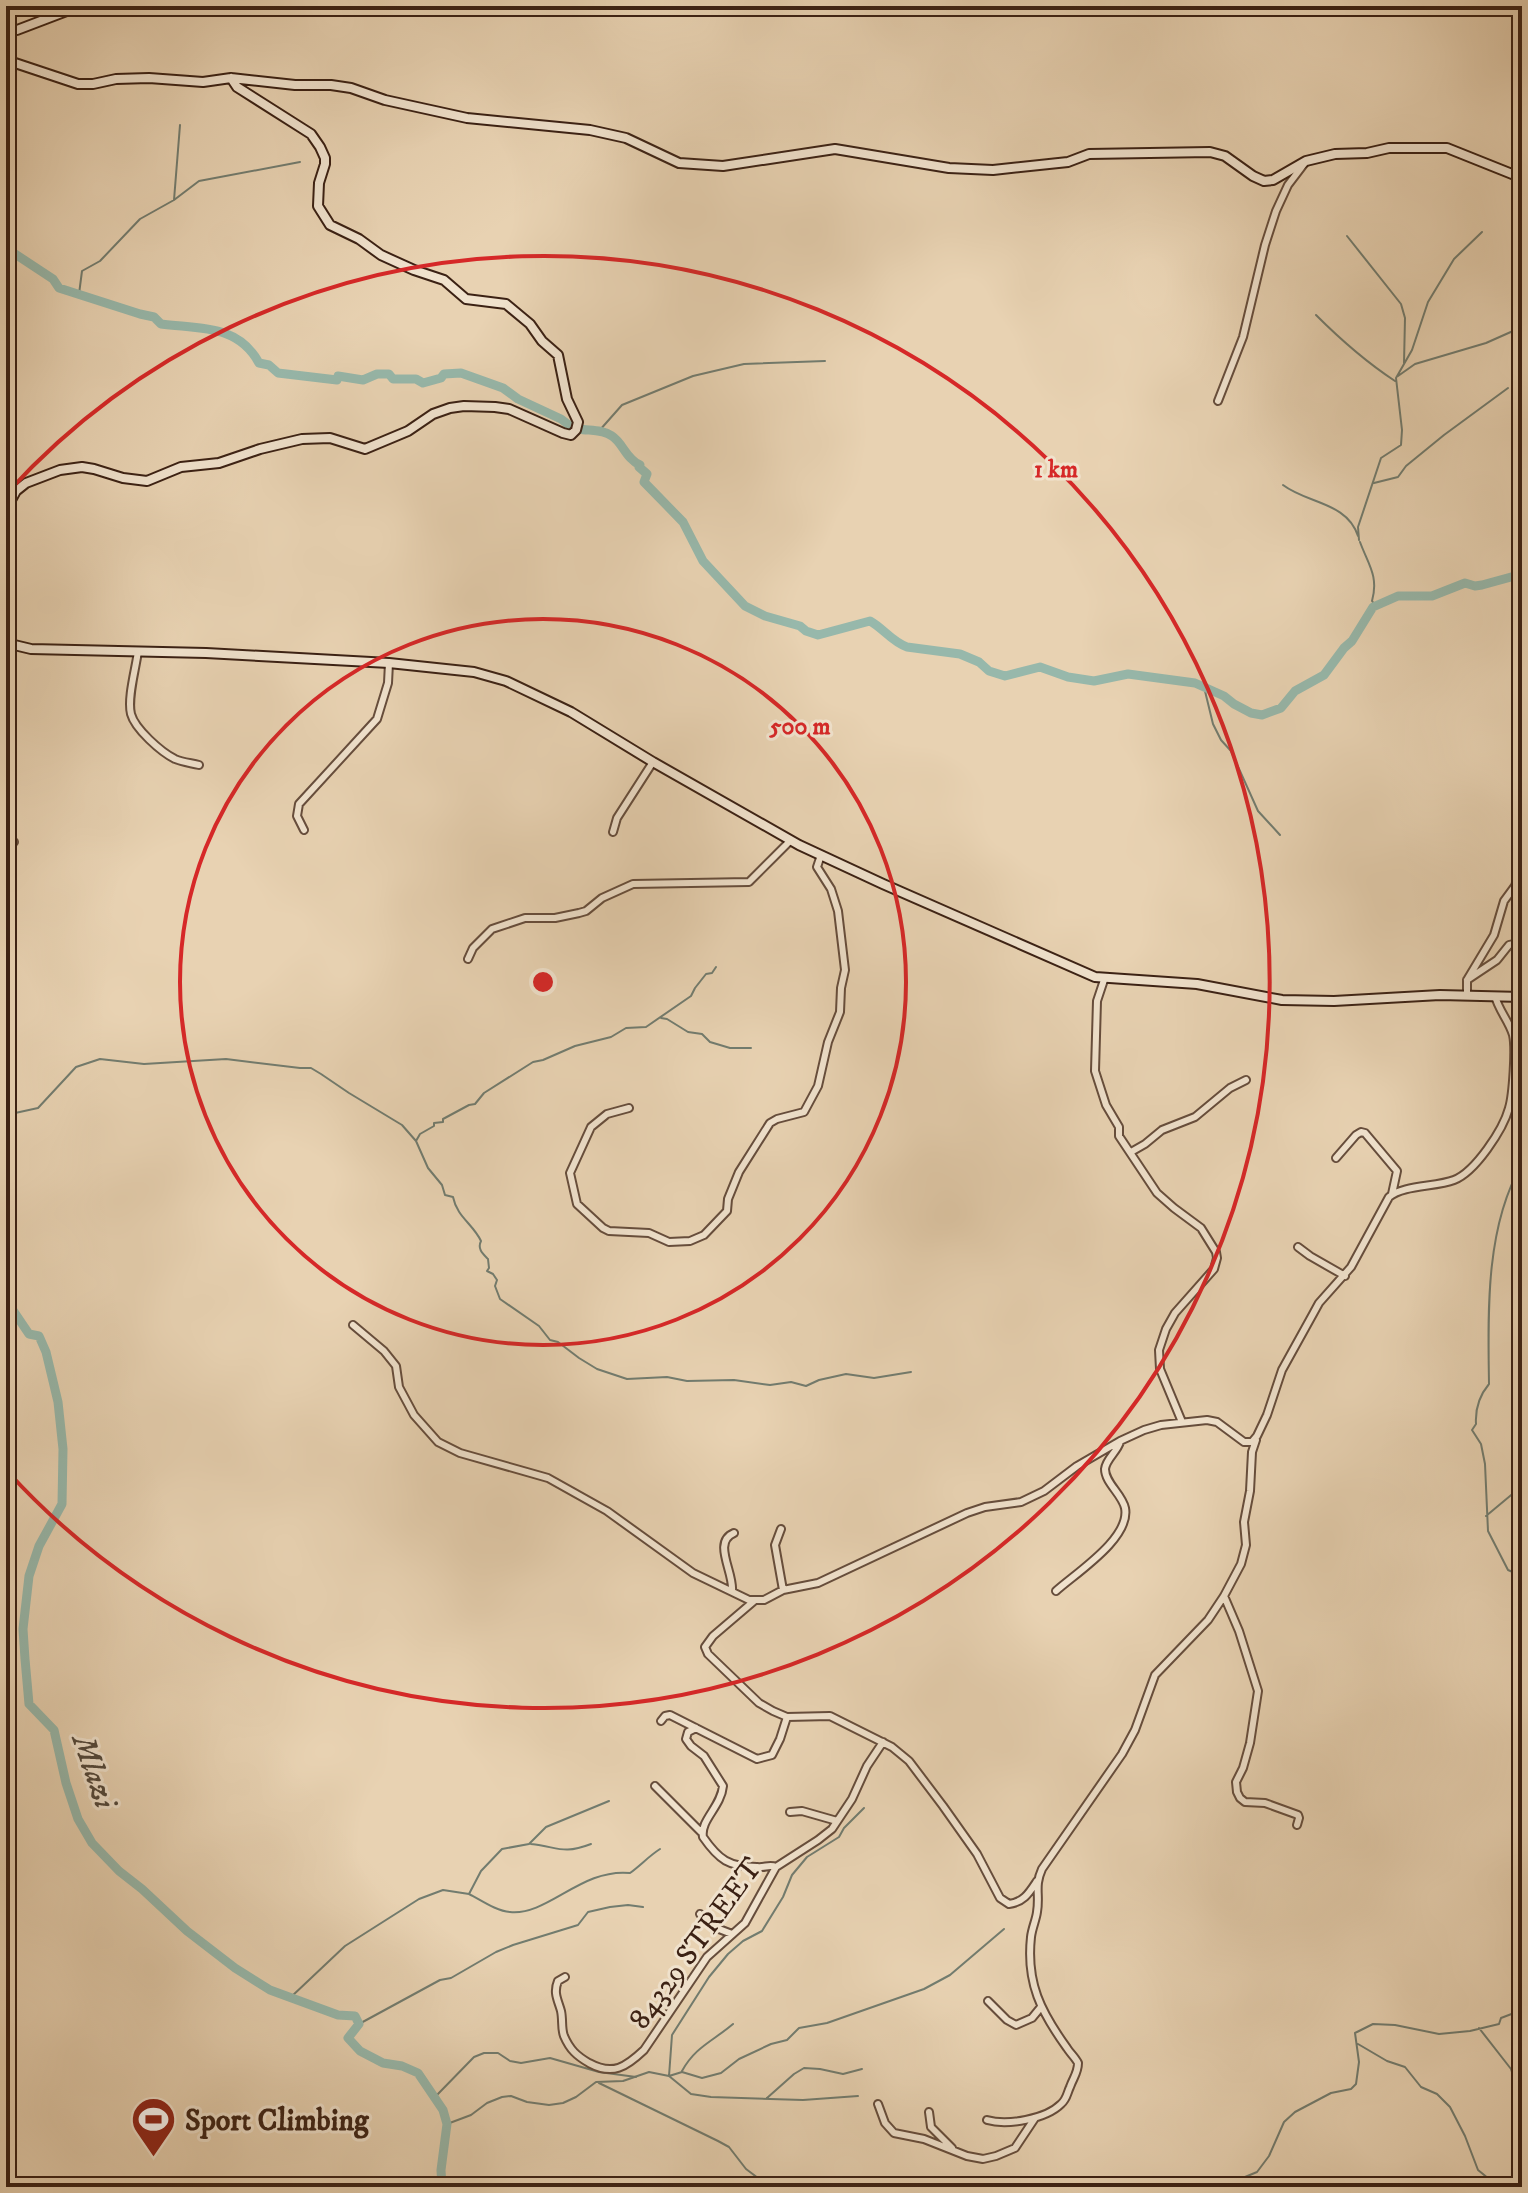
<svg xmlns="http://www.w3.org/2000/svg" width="1528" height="2193" font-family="'IM FELL DW Pica',serif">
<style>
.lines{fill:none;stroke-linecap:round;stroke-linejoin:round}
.stream{stroke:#727c6f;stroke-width:2}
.river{stroke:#97b8ab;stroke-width:9}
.street-casing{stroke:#664d3c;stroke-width:10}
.secondary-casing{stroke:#3b2114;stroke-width:12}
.street{stroke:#f0e2cd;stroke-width:6}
.secondary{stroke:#f0e2cd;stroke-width:8}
.ring{fill:none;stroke:#d62828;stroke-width:4}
.labels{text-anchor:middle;stroke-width:6;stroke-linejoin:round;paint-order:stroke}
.street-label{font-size:30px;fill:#3b2114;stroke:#f0e2cd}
.poi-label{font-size:30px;font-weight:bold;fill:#3b2114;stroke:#f0e2cd;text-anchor:start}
.water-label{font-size:32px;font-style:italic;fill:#52473a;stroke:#f0e2cd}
.centre{fill:#d62828;stroke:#f0e2cd;stroke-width:4}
.ring-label{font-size:24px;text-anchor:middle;font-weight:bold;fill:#d62828;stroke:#f0e2cd;stroke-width:6;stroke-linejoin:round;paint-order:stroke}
</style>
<rect width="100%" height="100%" fill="#e8d2b2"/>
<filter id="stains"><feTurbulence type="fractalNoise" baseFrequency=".0025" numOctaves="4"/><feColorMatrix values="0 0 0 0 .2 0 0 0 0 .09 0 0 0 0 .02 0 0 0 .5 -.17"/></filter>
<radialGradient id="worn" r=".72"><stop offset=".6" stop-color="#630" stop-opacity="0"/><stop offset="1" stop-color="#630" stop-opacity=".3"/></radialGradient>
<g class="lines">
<path class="stream" d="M174,200L180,125
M1347,236L1401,304L1405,318L1404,363
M79,294L82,271L100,261L140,219L174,200L199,181L300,162
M1316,315C1341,340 1366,362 1395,381
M1398,376L1415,364L1486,343L1522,327
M599,431L622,405L693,376L744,364L825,361
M1374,483L1398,477L1406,466L1444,435L1508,388
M1283,485C1308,504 1347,502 1358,536
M1359,540L1358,527L1381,458L1401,445L1402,430L1396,378L1412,350L1428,302L1454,259L1482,232
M1360,542C1368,564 1379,576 1372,601L1376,606
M1204,687L1213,724L1221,740L1231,751L1258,811L1280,835
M661,1018L667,1019L688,1032L702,1034L710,1042L730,1048H751
M6,1115L38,1108L76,1067L100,1059L144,1064L226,1059L300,1068H311L321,1074L349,1093L402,1125L416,1141L420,1134L434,1126V1123L443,1122V1119L469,1105L475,1104L484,1093L533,1062L543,1060L575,1046L611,1037L626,1028L646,1027L691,996L695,988L706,974L712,973L716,967
M416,1141L428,1168L442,1185L445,1195L453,1197C457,1217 473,1224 481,1241C477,1249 483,1254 488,1259L489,1268L487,1271L493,1274L497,1280L495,1286L500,1299L539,1326L550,1340L558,1342L579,1358L597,1369L627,1379L667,1377L687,1381L734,1380L770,1385L791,1382L806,1386L819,1380L846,1374L874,1378L911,1372
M1522,1164C1485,1227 1488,1314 1489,1384C1479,1396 1475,1408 1476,1424L1472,1430L1481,1444L1485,1464L1488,1531L1508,1570L1522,1576
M1486,1516L1522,1486
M531,1844C559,1847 562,1855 591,1844
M469,1894C481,1900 496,1911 510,1912C548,1916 581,1868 630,1873C641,1865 649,1856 660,1849
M291,1997L345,1946L419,1899L443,1890L469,1894L481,1871L502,1849L529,1844L546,1827L609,1801
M359,2024L440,1980L451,1978L496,1952L513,1945L578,1925L588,1912L610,1907L628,1905L643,1907
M1479,2028L1511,2069L1522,2103
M1358,2044L1387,2061L1405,2067L1421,2087L1437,2094L1450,2107L1465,2136L1478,2170L1499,2187
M682,2071C695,2047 713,2041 733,2024
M599,2083L718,2141L729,2147L746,2169L770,2187
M858,2096L803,2100L711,2097L691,2094L669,2076L672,2035L709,1977L728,1954L743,1941L762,1931L783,1897L792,1875L807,1857L839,1837L844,1828L864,1808
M435,2097L474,2057L484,2053H498L510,2061L521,2063L550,2058L599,2072L636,2077
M767,2098L794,2074L804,2068L820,2069L843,2074L862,2069
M447,2124L471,2115L487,2103L502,2097L511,2096L527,2102L549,2105L563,2103L576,2097L596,2082L623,2081L649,2072L669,2076L682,2072L702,2078L721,2073L739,2059L771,2044L787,2040L799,2028L827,2023L924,1989L950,1975L1004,1929
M1241,2187L1245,2177L1257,2172L1269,2156L1284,2122L1295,2112L1331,2093L1351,2089L1356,2084L1359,2062L1355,2033L1373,2024L1395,2025L1439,2034L1470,2031L1499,2024L1501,2018L1522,2010"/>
<path class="river" d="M6,248L53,279L59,288L140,314L154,317L161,324C199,329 238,324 259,363L269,365L278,373L337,380L338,376L363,380L377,374H389L393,379H416L423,383L441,378L444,374L461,373L503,388L518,399L561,419L573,428
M579,429C589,431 602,429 612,436C623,443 626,459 640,465L639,467L647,474L644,482L683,522L703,561L745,606L765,616L800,626L806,631L818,635L870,621C883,628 892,642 907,647L960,654L979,662L989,671L1005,676L1040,667L1068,677L1094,681L1128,674L1195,683L1224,696L1234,704L1251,713L1262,715L1281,708L1295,691L1324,675L1344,648L1352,641L1373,607L1398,596H1432L1465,583L1475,586L1482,585L1522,574
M6,1300L29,1334L39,1336L46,1352L58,1402L63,1449L62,1504L39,1546L29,1576L23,1629L25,1659L29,1704L54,1730L66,1783L78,1819L92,1843L119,1871L142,1889L187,1931L235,1968L270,1990L338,2015L355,2016L359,2024L348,2038L360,2051L383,2063L402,2066L418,2073L443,2110L447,2124L441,2170L442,2187"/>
<defs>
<path id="street" d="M1218,401L1243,337L1265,245L1276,211L1288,185L1304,164
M138,651C136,668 127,698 131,714C135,729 161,752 175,759C182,762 191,763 199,765
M304,830L297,816L299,804L377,719L388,683L389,663
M613,832L617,818L653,762
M6,835L14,842
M468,959L473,948L492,929L525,918H555L579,913L586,911L602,898L633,884L749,882L791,840
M1105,977L1097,1001L1095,1071L1106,1105L1119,1127V1136L1157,1193L1174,1208L1201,1228L1216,1252L1217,1258L1214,1269L1175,1313L1166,1329L1159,1350L1160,1369L1182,1422
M1467,980L1497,960L1509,945L1522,942
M1467,995V980L1494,935L1504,901L1515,886L1522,866
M629,1108L607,1114L591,1127L570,1173L577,1204L603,1228L609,1231L649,1233L669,1242L690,1241L704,1235L727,1211L728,1199L739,1172L770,1123L777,1119L804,1112L818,1086L828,1042L840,1012L841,988L845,970L838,911L831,889L817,867L821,855
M1131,1152L1145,1144L1162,1130L1195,1117L1230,1088L1246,1080
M1336,1158L1356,1135L1361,1132L1365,1133L1397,1171L1392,1194
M1298,1247L1310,1256L1345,1276
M353,1325L384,1351L396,1366L399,1387L414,1415L438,1442L460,1453L548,1478L607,1511L693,1573L749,1600H764L783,1590L818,1583L967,1513L985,1507L1021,1502L1044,1491L1077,1466L1120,1441L1144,1430L1161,1425L1207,1420L1217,1422L1244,1442H1252L1257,1436L1267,1415L1282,1370L1313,1314L1319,1303L1351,1267L1389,1197C1403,1185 1436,1187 1454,1180C1475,1172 1503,1130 1509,1108C1513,1095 1516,1048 1513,1035C1509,1021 1499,1011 1495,996
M781,1529L775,1545L783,1590
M732,1591C734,1572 712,1542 734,1533
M1056,1591C1076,1573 1131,1538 1125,1508C1122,1494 1105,1483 1105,1469C1106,1459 1117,1452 1120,1442
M1224,1596L1239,1631L1258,1691L1250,1743L1243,1768L1236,1782L1237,1792L1240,1798L1245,1802L1265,1803L1298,1815L1299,1818L1297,1825
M754,1601L713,1636L705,1647L708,1654L759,1703L773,1711L787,1717L830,1716L892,1747L909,1761L943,1806L977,1854L1000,1898L1009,1904C1024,1902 1029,1893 1037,1881
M661,1721L665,1716L670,1715L757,1759L772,1755L780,1739L787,1717
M696,1728L688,1732L686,1739L691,1746L704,1756L723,1786C721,1807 700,1820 703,1837C719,1860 729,1867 757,1867C765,1868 769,1864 776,1867
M655,1786L701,1832
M790,1812L802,1811L837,1821
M6,1869L12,1884L6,1905
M700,1914L719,1929L732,1934
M565,1977L558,1981C553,1993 558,2000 561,2011C563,2020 561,2028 564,2036C570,2050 577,2056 589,2063C613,2076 626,2067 644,2050L707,1957L745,1923L776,1867L818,1840L832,1829L852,1799L867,1766L883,1742
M988,2001L1007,2020L1016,2025L1032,2018L1041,2007
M878,2104L885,2123L894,2133L924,2139L967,2156L983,2159L996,2156L1015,2148L1035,2118
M929,2112L931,2127L952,2148
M987,2120C1007,2126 1046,2119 1061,2104C1067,2099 1067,2093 1070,2087C1073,2078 1078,2073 1078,2063C1075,2057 1070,2053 1067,2048C1041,2012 1026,1983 1031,1937C1032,1928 1036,1920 1037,1912C1040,1894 1034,1887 1042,1869L1122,1754L1135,1730L1155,1675L1208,1620L1224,1596L1241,1564L1246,1545L1244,1522L1250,1491L1252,1452L1256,1440"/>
<path id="secondary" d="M6,30H17L80,6
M6,60L78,84H93L116,79L149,78L203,82L231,78L295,85H331L351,88L385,100L467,118L590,130L626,138L679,163L723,166L835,149L949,168L993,170L1068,162L1089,154L1210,152L1225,156L1253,176L1264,181L1273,180L1306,161L1335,154L1367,153L1389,148H1447L1522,178
M6,525L10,502L16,491L26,483L60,470L82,467L94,469L123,478L147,481L181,467L219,463L260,449L302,439L330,438L365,449L408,431L433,414L450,408L464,406L495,407L509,409L563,433L571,435L576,430L578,422L567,399L558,355L542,341L530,324L506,304L466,299L444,280L414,270L381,255L359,239L330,225L318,206L319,183L325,164V158L320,147L311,134L237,87L231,78
M6,643L31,649L206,653L389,663L474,672L506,681L571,712L653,762L799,845L883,884L1095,977L1197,984L1282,1000L1334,1001L1440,995L1522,997"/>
</defs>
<use href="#street" class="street-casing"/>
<use href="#secondary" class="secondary-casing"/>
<use href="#street" class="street"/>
<use href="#secondary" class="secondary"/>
</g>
<g class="ring">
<circle cx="543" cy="982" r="363"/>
<path d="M8 492A726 726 0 1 1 8 1472"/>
</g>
<defs>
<symbol id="stadium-pin" viewBox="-11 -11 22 30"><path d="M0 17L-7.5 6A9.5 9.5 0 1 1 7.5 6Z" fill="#8f2418" stroke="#f0e2cd"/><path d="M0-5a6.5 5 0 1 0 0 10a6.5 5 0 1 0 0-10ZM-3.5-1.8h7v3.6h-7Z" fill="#fff"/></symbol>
</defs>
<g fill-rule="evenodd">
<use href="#stadium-pin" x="128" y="2094" width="51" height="69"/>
</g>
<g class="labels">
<g class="street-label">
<text transform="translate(695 1943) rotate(-54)" y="10">84329 STREET</text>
</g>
<g class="poi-label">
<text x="185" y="2130">Sport Climbing</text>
</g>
<g class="water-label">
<text transform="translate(95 1771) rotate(71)" y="11">Mlazi</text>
</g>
</g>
<circle cx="543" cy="982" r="12" class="centre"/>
<g class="ring-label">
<text x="1056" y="477">1 km</text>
<text x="800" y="734">500 m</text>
</g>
<rect width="1528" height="2193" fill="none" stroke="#e8d2b2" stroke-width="32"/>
<rect x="8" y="8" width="1512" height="2177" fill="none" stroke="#3b2114" stroke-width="4"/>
<rect x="16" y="16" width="1496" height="2161" fill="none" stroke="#3b2114" stroke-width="2"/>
<rect width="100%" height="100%" filter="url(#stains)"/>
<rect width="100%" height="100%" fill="url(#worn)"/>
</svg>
